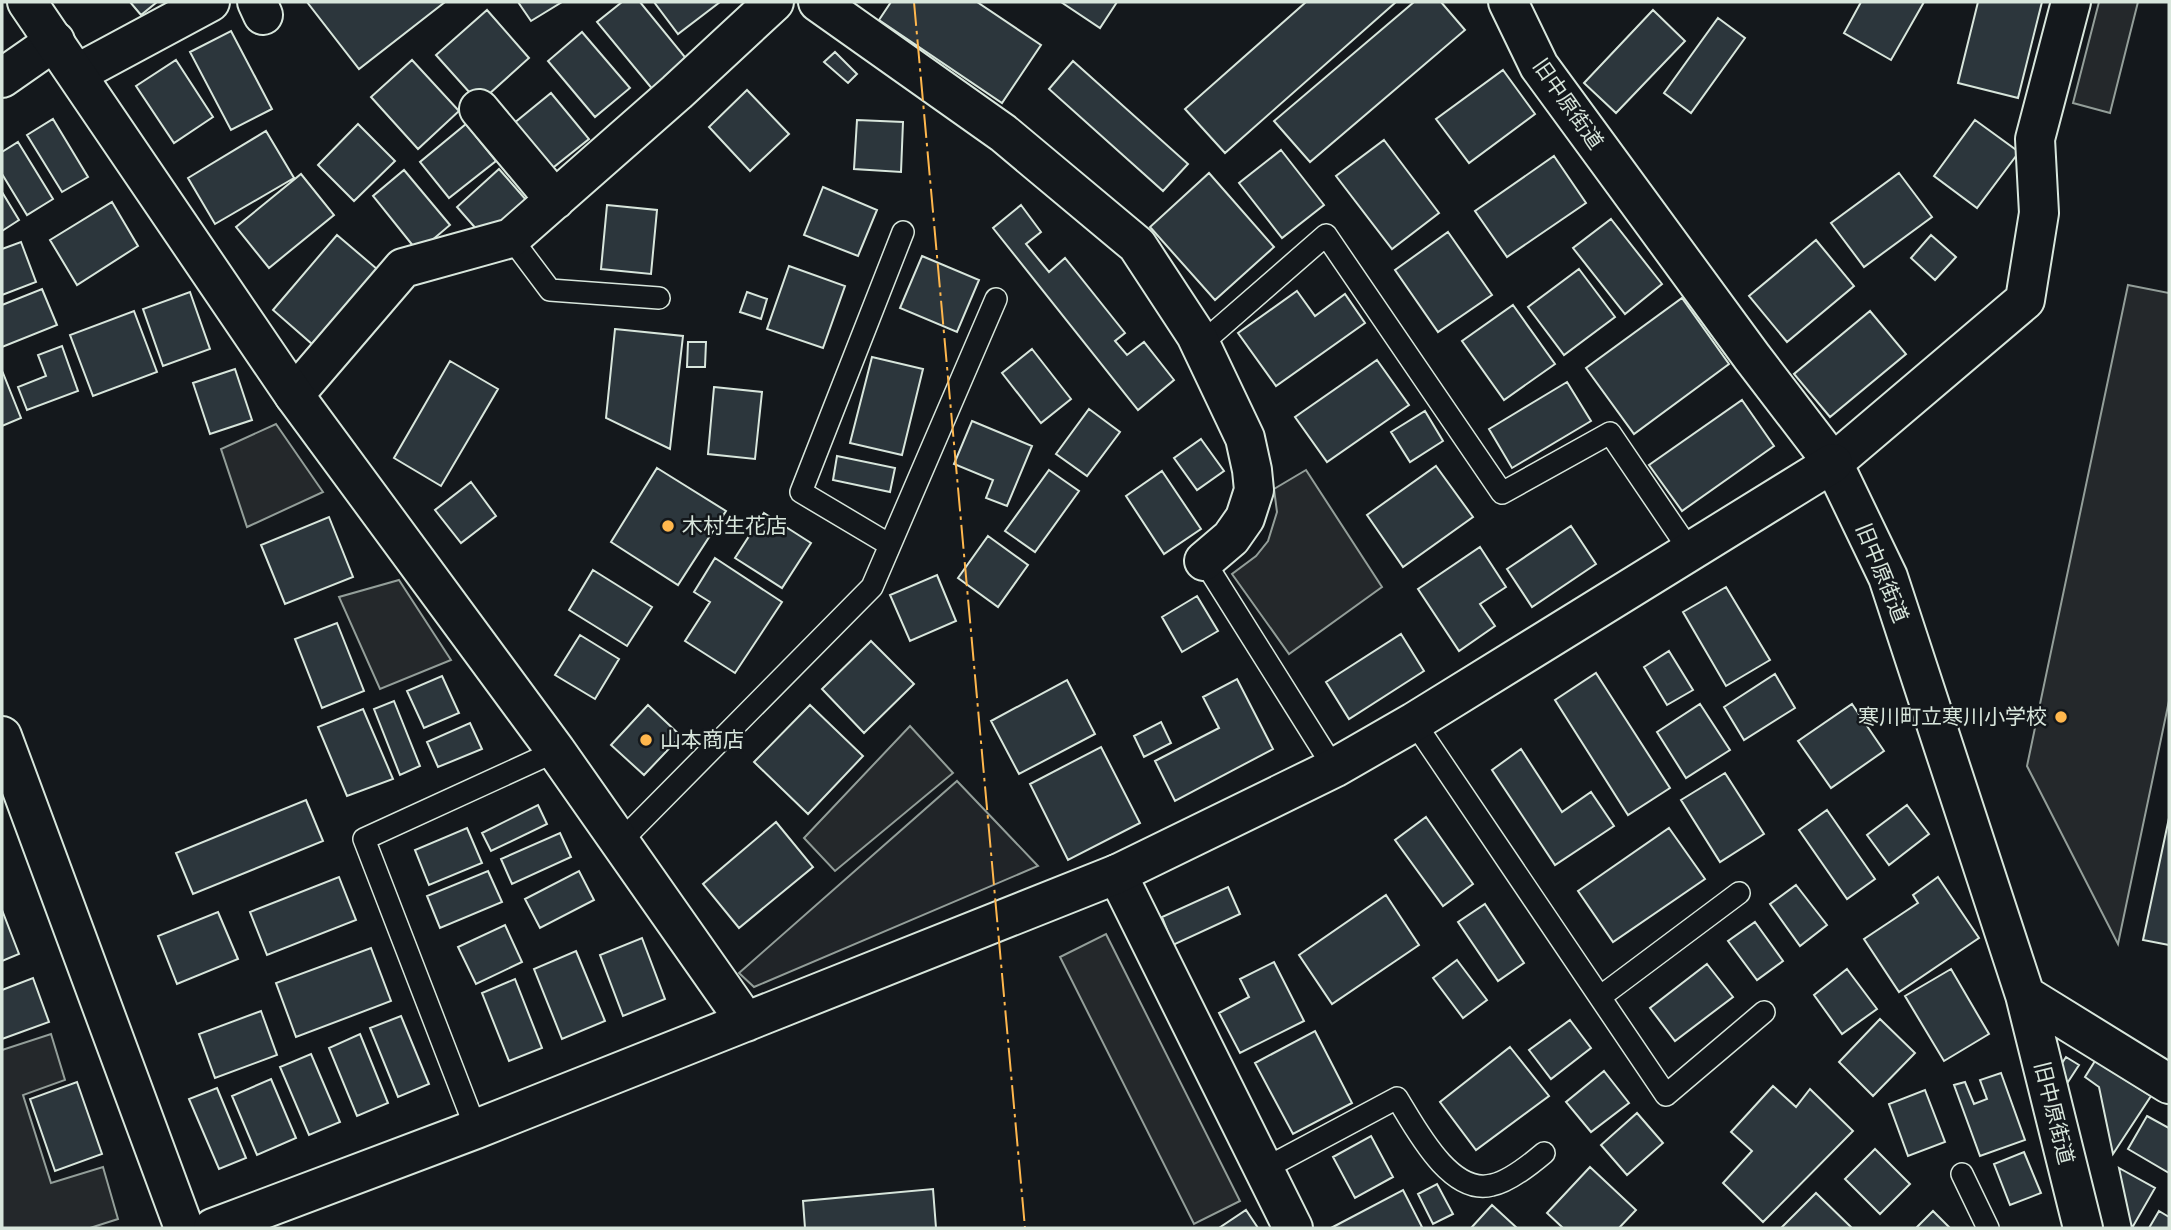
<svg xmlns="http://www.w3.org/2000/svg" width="2171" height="1230" font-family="'Alegreya Sans','Noto Sans JP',sans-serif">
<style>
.green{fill:#202428;stroke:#939e99;stroke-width:2}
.parking{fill:#24282b;stroke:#939e99;stroke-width:2}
.building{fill:#2c363c;stroke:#d8e6dc;stroke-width:2}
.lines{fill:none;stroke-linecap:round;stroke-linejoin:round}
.service-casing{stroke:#d8e6dc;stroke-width:24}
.minor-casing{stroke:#d8e6dc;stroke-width:42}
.tertiary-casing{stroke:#d8e6dc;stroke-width:42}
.service{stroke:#14181c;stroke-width:21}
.minor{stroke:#14181c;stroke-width:38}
.tertiary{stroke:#14181c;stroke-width:38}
.power{stroke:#ffb74d;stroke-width:2;stroke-dasharray:24 5 3.5 5;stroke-linecap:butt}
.poi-dot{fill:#ffb74d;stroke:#14181c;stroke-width:2.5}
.labels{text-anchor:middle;stroke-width:5;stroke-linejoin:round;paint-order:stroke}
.street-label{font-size:21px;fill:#d8e6dc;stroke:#14181c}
.poi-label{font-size:21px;fill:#d8e6dc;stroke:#14181c;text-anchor:start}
</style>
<rect width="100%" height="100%" fill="#14181c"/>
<path class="green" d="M957,781L1038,866L754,987L739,973Z"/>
<path class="parking" d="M2099,2H2138L2110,113L2073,103Z
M2128,285L2169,293V701L2118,944L2027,766Z
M276,424L323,492L247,527L221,449Z
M1306,470L1382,587L1289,654L1232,574L1256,556L1268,541L1277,512L1274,489Z
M399,580L451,660L380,689L339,597Z
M910,726L953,773L835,871L804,838Z
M1106,934L1240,1201L1194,1224L1060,957Z
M51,1034L65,1080L23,1095L51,1183L103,1167L118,1219L90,1228H2V1050Z"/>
<path class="building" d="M130,2H157L141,15Z
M307,2H445L359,69Z
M518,2H562L531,21Z
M622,2H640L689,62L654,91L597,22Z
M654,2H720L678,34Z
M891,2H977L1041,45L1002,103L879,20Z
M1061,2H1117L1100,28Z
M1306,2H1396L1225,153L1185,109Z
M1414,2H1441L1465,30L1310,162L1274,121Z
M1861,2H1924L1891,60L1844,33Z
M1978,2H2042L2018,98L1958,83Z
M487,10L529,58L479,103L436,55Z
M1653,10L1685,41L1616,113L1584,83Z
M1718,18L1745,38L1691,113L1664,93Z
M231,31L272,109L231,130L190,52Z
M582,32L630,88L595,117L548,61Z
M835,52L857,74L848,83L824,62Z
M176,60L213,117L174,143L136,86Z
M412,60L459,111L418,149L371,97Z
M1073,61L1188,164L1163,191L1049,89Z
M1503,70L1535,114L1469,163L1436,119Z
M747,90L789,134L750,171L709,127Z
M551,93L589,139L545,174L508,128Z
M53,119L88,177L62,192L27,135Z
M857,120L903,122L901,172L854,169Z
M1975,120L2019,152L1977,208L1934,176Z
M358,124L395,161L354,201L318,165Z
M466,124L496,161L449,198L420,162Z
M266,131L294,178L215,224L188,178Z
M1384,140L1439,213L1392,249L1336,176Z
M18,142L53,199L27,215L2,174V152Z
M1281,150L1324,205L1282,238L1239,183Z
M1554,156L1586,203L1507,257L1475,211Z
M499,169L527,201L485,239L457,207Z
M404,170L450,225L418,252L373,196Z
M1209,173L1274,247L1215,300L1150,227Z
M1899,173L1932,217L1864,267L1831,223Z
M301,174L334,215L269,268L236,227Z
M823,187L877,210L858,256L804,235Z
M2,192L19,220L2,231Z
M112,202L138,246L77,285L50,240Z
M607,205L657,210L651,274L601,269Z
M1021,205L1041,232L1026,244L1049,272L1065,258L1125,333L1115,341L1127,355L1144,342L1174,380L1138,410L993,228Z
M1611,219L1662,284L1625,314L1573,248Z
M1448,232L1492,295L1438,332L1395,270Z
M337,235L377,269L312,344L273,310Z
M1931,235L1956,257L1935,280L1911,258Z
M1816,240L1854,286L1787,342L1749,296Z
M21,242L36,282L2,295V249Z
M922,256L979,280L957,332L900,308Z
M789,266L845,286L823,348L767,329Z
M1579,269L1615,317L1564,355L1528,307Z
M42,289L57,325L2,347V305Z
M1297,291L1315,316L1345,294L1365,323L1276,386L1238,333Z
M190,292L210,349L163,366L143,309Z
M747,292L767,299L761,319L740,312Z
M1682,298L1729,364L1634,434L1586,368Z
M1513,305L1555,364L1504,400L1462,341Z
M134,311L157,372L93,396L70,335Z
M1870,311L1906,354L1830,417L1794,374Z
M615,329L683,336L670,449L606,418Z
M688,342H706L705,367H687Z
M62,346L78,391L27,410L18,387L46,376L38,355Z
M1032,349L1071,399L1041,423L1002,373Z
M872,357L923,369L902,455L850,443Z
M1377,360L1409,405L1327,462L1295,417Z
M450,361L498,389L441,486L394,458Z
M235,369L252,420L210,434L193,383Z
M3,373L21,418L2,426V374Z
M1567,382L1591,421L1512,468L1489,429Z
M714,387L762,392L755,459L708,454Z
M1742,400L1774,446L1682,511L1649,465Z
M1089,409L1120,432L1087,476L1056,454Z
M1425,411L1443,441L1410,462L1391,432Z
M972,421L1032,446L1007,506L986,498L993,480L954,464Z
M1201,439L1224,471L1197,490L1174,458Z
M837,456L895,468L890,492L833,480Z
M1436,466L1473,517L1403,567L1367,515Z
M657,468L726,511L678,585L611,542Z
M1049,470L1079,491L1035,552L1005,531Z
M1162,471L1201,529L1164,554L1126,496Z
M471,482L496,516L461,543L435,510Z
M764,513L811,543L782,588L735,558Z
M329,517L353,577L285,604L261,545Z
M1571,526L1596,564L1532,607L1507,569Z
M988,536L1028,565L998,607L958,578Z
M1480,547L1506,587L1480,604L1495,626L1459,651L1418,589Z
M715,558L782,602L735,673L685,641L710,602L694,592Z
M593,570L652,607L627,646L569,610Z
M937,575L956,621L910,641L890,595Z
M1726,587L1770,660L1726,686L1683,612Z
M1197,596L1218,631L1182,652L1162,617Z
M337,623L364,691L322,708L295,639Z
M1401,634L1424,671L1349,719L1326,682Z
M580,635L619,659L595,699L555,675Z
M871,641L914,684L864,733L822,689Z
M1669,651L1693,690L1667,705L1644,667Z
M1596,673L1670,788L1628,815L1555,700Z
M1775,674L1795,708L1744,740L1724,707Z
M442,676L459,713L424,728L407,691Z
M1237,679L1273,749L1175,801L1155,761L1219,728L1203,697Z
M1067,680L1095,734L1019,774L991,721Z
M394,701L420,766L400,775L374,709Z
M1700,704L1730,750L1686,778L1657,732Z
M1852,704L1884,751L1831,788L1798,741Z
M648,705L681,736L644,775L611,745Z
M810,705L863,756L808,814L754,762Z
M363,709L393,779L347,796L318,727Z
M1161,722L1171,743L1144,757L1134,736Z
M470,723L482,749L438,767L427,742Z
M1101,747L1140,823L1068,860L1030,784Z
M1521,749L1562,812L1591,792L1614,826L1555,865L1492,770Z
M1725,773L1764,834L1720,862L1681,800Z
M306,800L323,841L193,894L176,853Z
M538,805L547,824L491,851L482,833Z
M1907,805L1929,834L1889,865L1867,835Z
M1827,810L1875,879L1847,899L1799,830Z
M1426,817L1473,884L1443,906L1395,840Z
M2169,818V945L2143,940Z
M776,822L813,867L739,928L703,884Z
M467,828L482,863L429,885L415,850Z
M1669,828L1705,879L1613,942L1578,891Z
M560,833L571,857L512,884L501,859Z
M488,871L502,902L440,928L427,896Z
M579,871L594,900L540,928L525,899Z
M339,877L356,920L267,955L250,912Z
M1938,877L1979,938L1899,992L1864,939L1918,903L1913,895Z
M1796,885L1827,925L1800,946L1770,904Z
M1228,887L1240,914L1173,945L1162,917Z
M1386,895L1419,945L1332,1004L1299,955Z
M1485,904L1524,963L1498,981L1458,922Z
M2,910L19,954L2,961Z
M218,912L238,959L177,984L158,936Z
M1755,922L1783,961L1757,980L1728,941Z
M505,925L522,962L476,984L458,947Z
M642,938L665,999L623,1016L600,955Z
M371,948L391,1001L296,1037L276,983Z
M576,951L605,1021L562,1039L534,969Z
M1457,960L1487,1000L1463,1018L1433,978Z
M1274,962L1304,1021L1240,1053L1219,1013L1249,997L1240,979Z
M1707,964L1733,997L1675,1041L1650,1008Z
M1847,969L1877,1009L1842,1034L1814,995Z
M1951,969L1989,1034L1944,1061L1905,996Z
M33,978L49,1022L2,1039V990Z
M515,979L542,1048L509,1061L482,993Z
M261,1011L277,1055L215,1078L199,1034Z
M401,1016L429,1084L398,1097L370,1028Z
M1880,1019L1915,1053L1873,1096L1839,1062Z
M1570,1020L1591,1048L1551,1079L1529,1050Z
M1315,1031L1352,1103L1293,1134L1255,1063Z
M360,1034L388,1103L357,1116L329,1048Z
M1510,1047L1549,1096L1476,1150L1440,1102Z
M311,1054L340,1122L309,1135L280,1067Z
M2066,1057L2079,1065L2068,1082L2055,1074Z
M2095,1061L2151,1096L2113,1154L2099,1087L2085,1077Z
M1604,1071L1629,1103L1591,1132L1566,1102Z
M2001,1073L2025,1140L1980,1156L1954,1085L1965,1082L1974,1104L1987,1099L1980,1080Z
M271,1079L296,1138L257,1155L232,1096Z
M77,1082L102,1154L55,1171L30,1099Z
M1773,1086L1796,1107L1810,1089L1853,1131L1763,1222L1723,1183L1752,1151L1731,1132Z
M217,1088L246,1158L219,1169L189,1099Z
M1925,1090L1945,1142L1908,1156L1889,1104Z
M1637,1113L1663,1143L1627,1175L1601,1145Z
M2147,1116L2169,1128V1173L2128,1149Z
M1371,1136L1393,1177L1355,1198L1333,1157Z
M1875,1149L1910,1184L1880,1214L1845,1179Z
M2024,1152L2041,1193L2010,1205L1994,1164Z
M1590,1167L1636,1210L1619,1228H1563L1547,1213Z
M2119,1168L2155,1188L2132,1228Z
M1437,1184L1453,1214L1433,1224L1418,1194Z
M933,1189L936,1228H805L803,1201Z
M1403,1190L1422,1227L1420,1228H1331Z
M1816,1193L1852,1228H1781Z
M1492,1205L1517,1228H1471Z
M1246,1210L1258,1228H1219Z
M1933,1211L1950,1228H1916Z
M2159,1211L2169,1217V1228H2149Z"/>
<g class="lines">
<defs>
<path id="service" d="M511,238L550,290L659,298
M1201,344L1326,235L1502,493L1610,433L1690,551
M890,545L801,492L903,232
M1204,561L1334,768
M1414,722L1666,1095L1764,1012
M620,842L872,587L996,299
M1600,997L1739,893
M476,1129L364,839L556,751
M1264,1169L1397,1098C1415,1127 1450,1196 1492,1185C1508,1182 1531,1164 1544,1153
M1962,1174L1988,1228"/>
<path id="minor" d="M257,2L263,15
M818,2L1003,133L1137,245L1196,335L1245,438L1252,470L1254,490L1245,518L1231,538L1204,561
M1508,2L1539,66L1752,357L1833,463L1888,577L2025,995L2083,1228
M78,73L210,2
M2,78L55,41
M479,109L555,200
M294,395L403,268L511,238L677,92L774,2
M1833,463L2025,300L2039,213L2035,139L2071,2
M2,736L184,1228
M1117,874L1293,1228
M2025,995L2169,1084"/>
<path id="tertiary" d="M27,2L294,395L556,751L746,1022
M213,1228L476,1129L1117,874L1334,768L1414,722L1833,463"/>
</defs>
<use href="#service" class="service-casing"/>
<use href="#minor" class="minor-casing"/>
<use href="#tertiary" class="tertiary-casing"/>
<use href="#service" class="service"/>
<use href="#minor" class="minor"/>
<use href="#tertiary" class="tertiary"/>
<path class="power" d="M914,2L1025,1228"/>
</g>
<g class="poi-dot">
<circle cx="668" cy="526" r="7"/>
<circle cx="2061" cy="717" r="7"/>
<circle cx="646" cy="740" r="7"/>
</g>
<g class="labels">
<g class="street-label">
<text transform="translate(1568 104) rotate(55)" y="7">旧中原街道</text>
<text transform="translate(1882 573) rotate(68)" y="7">旧中原街道</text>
<text transform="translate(2054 1113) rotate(76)" y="7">旧中原街道</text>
</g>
<g class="poi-label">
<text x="682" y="533">木村生花店</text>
<text x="2047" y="724" text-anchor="end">寒川町立寒川小学校</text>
<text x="660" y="747">山本商店</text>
</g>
</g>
<rect width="2171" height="1230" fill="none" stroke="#d8e6dc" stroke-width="7"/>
</svg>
